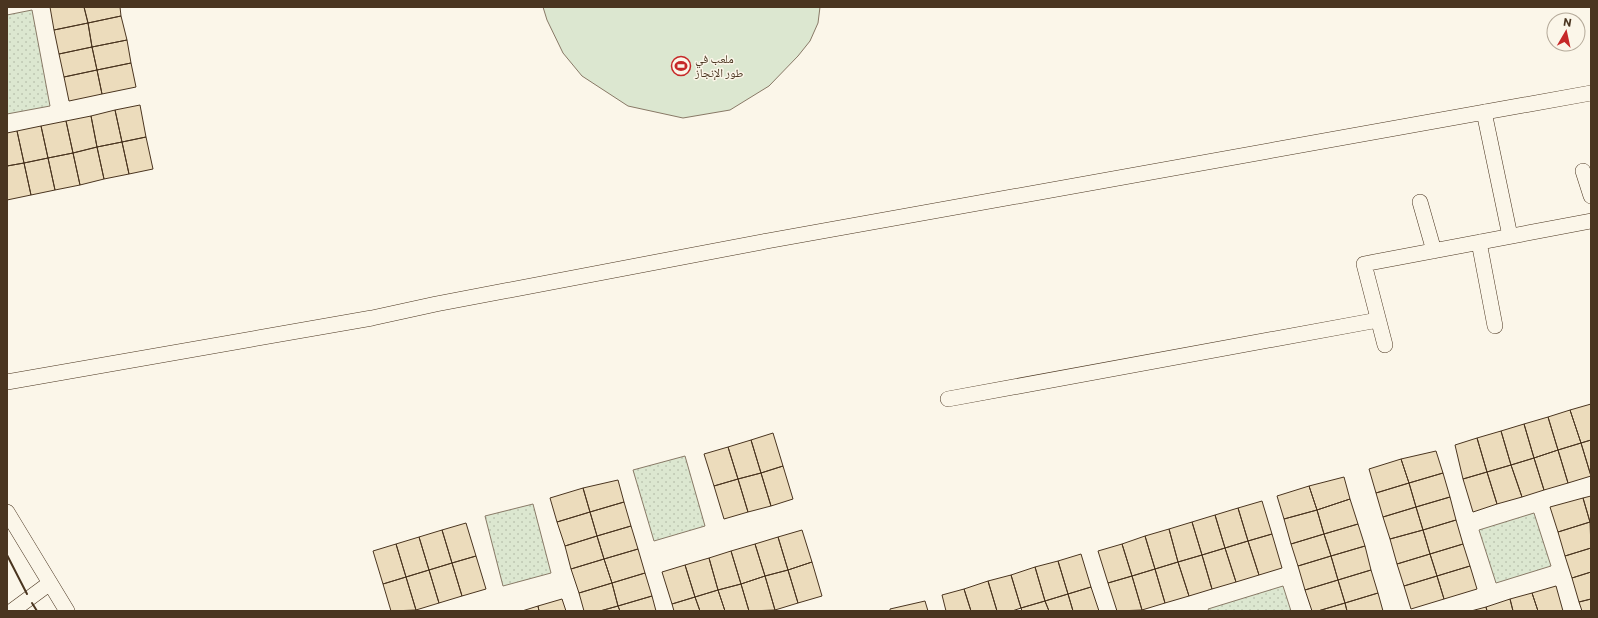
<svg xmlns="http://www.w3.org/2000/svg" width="1598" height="618" font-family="Commissioner,'Noto Naskh Arabic',sans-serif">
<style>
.grass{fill:url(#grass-dots);stroke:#887966}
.pitch{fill:#dce7d0;stroke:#887966}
.building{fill:#ecdcbc;stroke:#4a3520}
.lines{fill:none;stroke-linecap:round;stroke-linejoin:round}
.minor-casing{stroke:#4a3520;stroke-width:16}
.minor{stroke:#fbf6e9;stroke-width:15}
.wall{stroke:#4a3520;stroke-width:2}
.labels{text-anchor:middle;stroke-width:3;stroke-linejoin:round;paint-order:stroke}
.poi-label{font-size:12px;fill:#4a3520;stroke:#fbf6e9;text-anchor:start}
</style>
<defs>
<pattern id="grass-dots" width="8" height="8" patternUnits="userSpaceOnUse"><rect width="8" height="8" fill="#dce7d0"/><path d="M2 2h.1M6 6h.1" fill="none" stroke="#bec7b2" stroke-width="1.8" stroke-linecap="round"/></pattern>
</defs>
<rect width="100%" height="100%" fill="#fbf6e9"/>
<path class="grass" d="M32,10L50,106L7,114V15Z
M685,456L705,526L654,541L633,470Z
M533,504L551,573L503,586L485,516Z
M1534,513L1551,566L1496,583L1479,530Z
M1283,586L1291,611H1209L1208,609Z"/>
<path class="pitch" d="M543,7H820L818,23L810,41L798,56L769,86L730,110L683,118L628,106L582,76L563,53L547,20Z"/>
<path class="building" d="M50,7H84L88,23L54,30Z
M84,7H120L121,16L88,23Z
M121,16L127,40L92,47L88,23Z
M88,23L92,47L59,54L54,30Z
M127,40L131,63L97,70L92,47Z
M92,47L97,70L64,77L59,54Z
M131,63L136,87L102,94L97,70Z
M97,70L102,94L69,101L64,77Z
M140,105L146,137L122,142L115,110Z
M115,110L122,142L97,147L91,116Z
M91,116L97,147L73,153L66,121Z
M66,121L73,153L48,158L41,126Z
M41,126L48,158L24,163L17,131Z
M17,131L24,163L7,166V133Z
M146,137L153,169L129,174L122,142Z
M122,142L129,174L104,179L97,147Z
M97,147L104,179L80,185L73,153Z
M73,153L80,185L55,190L48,158Z
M48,158L55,190L31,195L24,163Z
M24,163L31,195L7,200V166Z
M1591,404V440L1581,443L1570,410Z
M1570,410L1581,443L1558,450L1548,417Z
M1548,417L1558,450L1534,458L1524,424Z
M1524,424L1534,458L1511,465L1501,431Z
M1501,431L1511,465L1487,472L1477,438Z
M773,433L783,466L761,473L751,440Z
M1477,438L1487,472L1463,479L1455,445Z
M751,440L761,473L738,479L728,447Z
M1591,440V476L1581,443Z
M1581,443L1591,476L1568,483L1558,450Z
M728,447L738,479L714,486L704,454Z
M1558,450L1568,483L1544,490L1534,458Z
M1436,451L1443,473L1409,483L1401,459Z
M1534,458L1544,490L1522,497L1511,465Z
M1401,459L1409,483L1376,493L1369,469Z
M1511,465L1522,497L1497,504L1487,472Z
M783,466L793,499L771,506L761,473Z
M1487,472L1497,504L1473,512L1463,479Z
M761,473L771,506L748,512L738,479Z
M1443,473L1450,497L1416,507L1409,483Z
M1344,477L1350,499L1317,510L1309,486Z
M738,479L748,512L724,519L714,486Z
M618,480L624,502L590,512L583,488Z
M1409,483L1416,507L1383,517L1376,493Z
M1309,486L1317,510L1284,519L1277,496Z
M583,488L590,512L557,522L550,498Z
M1591,496V522H1590L1583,498Z
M1450,497L1456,520L1423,530L1416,507Z
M1583,498L1590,522L1558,532L1550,507Z
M1350,499L1358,524L1324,534L1317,510Z
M1262,501L1272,534L1248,541L1238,508Z
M624,502L631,526L597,536L590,512Z
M1416,507L1423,530L1390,539L1383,517Z
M1238,508L1248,541L1225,548L1215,515Z
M1317,510L1324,534L1291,544L1284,519Z
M590,512L597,536L565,546L557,522Z
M1215,515L1225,548L1202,555L1192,522Z
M1456,520L1463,544L1430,554L1423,530Z
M1192,522L1202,555L1178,562L1169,529Z
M1590,522L1591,548L1565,556L1558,532Z
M466,523L476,556L452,563L442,530Z
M1358,524L1365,546L1331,556L1324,534Z
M631,526L638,549L604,559L597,536Z
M1169,529L1178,562L1155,569L1145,536Z
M442,530L452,563L429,570L419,537Z
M802,530L812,562L788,570L778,537Z
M1423,530L1430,554L1397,564L1390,539Z
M1272,534L1282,568L1259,575L1248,541Z
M1324,534L1331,556L1298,566L1291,544Z
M597,536L604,559L571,569L565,546Z
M1145,536L1155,569L1132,576L1122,544Z
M419,537L429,570L406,577L396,544Z
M778,537L788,570L765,576L755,544Z
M1248,541L1259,575L1236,582L1225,548Z
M396,544L406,577L383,584L373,551Z
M755,544L765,576L741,584L731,551Z
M1122,544L1132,576L1108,583L1098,551Z
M1463,544L1470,566L1437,576L1430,554Z
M1365,546L1371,570L1338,580L1331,556Z
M1225,548L1236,582L1212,589L1202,555Z
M1591,548V572L1572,578L1565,556Z
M638,549L645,573L612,583L604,559Z
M731,551L741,584L718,590L709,558Z
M1081,554L1091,587L1068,594L1058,561Z
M1430,554L1437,576L1404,586L1397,564Z
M1202,555L1212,589L1189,596L1178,562Z
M476,556L486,589L462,596L452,563Z
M1331,556L1338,580L1305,590L1298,566Z
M709,558L718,590L695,597L685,565Z
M604,559L612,583L579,593L571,569Z
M1058,561L1068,594L1045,601L1035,567Z
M812,562L822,596L798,603L788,570Z
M1178,562L1189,596L1165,603L1155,569Z
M452,563L462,596L439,603L429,570Z
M685,565L695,597L672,604L662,572Z
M1470,566L1477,589L1444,599L1437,576Z
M1035,567L1045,601L1021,608L1011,575Z
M1155,569L1165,603L1142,610L1132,576Z
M429,570L439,603L416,610L406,577Z
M788,570L798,603L775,610L765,576Z
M1371,570L1378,593L1345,603L1338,580Z
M1591,572V599L1579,602L1572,578Z
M645,573L652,596L618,606L612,583Z
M1011,575L1021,608L1012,611H997L988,581Z
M765,576L775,610L749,611L741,584Z
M1132,576L1142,610L1117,611L1108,583Z
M1437,576L1444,599L1411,609L1404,586Z
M406,577L416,610L391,611L383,584Z
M1338,580L1345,603L1318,611H1312L1305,590Z
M988,581L997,611H971L964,589Z
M612,583L618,606L600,611H584L579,593Z
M741,584L749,611H725L718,590Z
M1556,586L1563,611H1538L1532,593Z
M1091,587L1099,611H1073L1068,594Z
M964,589L971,611H946L942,595Z
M718,590L725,611H700L695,597Z
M1378,593L1383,611H1347L1345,603Z
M1532,593L1538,611H1513L1510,599Z
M1068,594L1073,611H1049L1045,601Z
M652,596L656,611H620L618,606Z
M695,597L700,611H674L672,604Z
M562,599L566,611H539L538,606Z
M1510,599L1513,611H1487L1486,607Z
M1591,599V611H1582L1579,602Z
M925,601L928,611H890V609Z
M1045,601L1049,611H1022L1021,608Z
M1345,603L1347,611H1318Z
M538,606L539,611H522Z
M618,606L620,611H600Z
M1486,607L1487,611H1471Z"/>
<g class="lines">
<defs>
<path id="minor" d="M1484,112L1510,236
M1583,171L1591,196
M1420,202L1434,251
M1479,242L1495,326
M1385,345L1364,264L1591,221
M7,382L372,318L436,304L767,241L1591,93
M948,399L1378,320
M7,512L67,611
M12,611L50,583"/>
</defs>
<use href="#minor" class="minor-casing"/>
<use href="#minor" class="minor"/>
<path class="wall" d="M7,555L27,594
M32,603L37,611"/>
</g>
<defs>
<symbol id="stadium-ring" viewBox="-11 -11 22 22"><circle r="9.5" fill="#fbf6e9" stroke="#c62828" stroke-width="1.5"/><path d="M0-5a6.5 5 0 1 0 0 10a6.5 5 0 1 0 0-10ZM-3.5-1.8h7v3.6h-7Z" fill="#c62828"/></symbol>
</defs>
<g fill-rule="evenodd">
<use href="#stadium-ring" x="670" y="55" width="22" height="22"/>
</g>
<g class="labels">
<g class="poi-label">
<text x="695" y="63">ملعب في<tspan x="695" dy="14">طور الإنجاز</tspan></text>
</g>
</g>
<rect width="1598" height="618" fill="none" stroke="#4a3520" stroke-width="16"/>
<g transform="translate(1566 32) rotate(9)"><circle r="19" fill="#fbf6e9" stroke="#b4a999"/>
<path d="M0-3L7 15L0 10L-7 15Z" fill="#c62828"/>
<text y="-6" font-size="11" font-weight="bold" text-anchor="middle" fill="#4a3520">N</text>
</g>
</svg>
